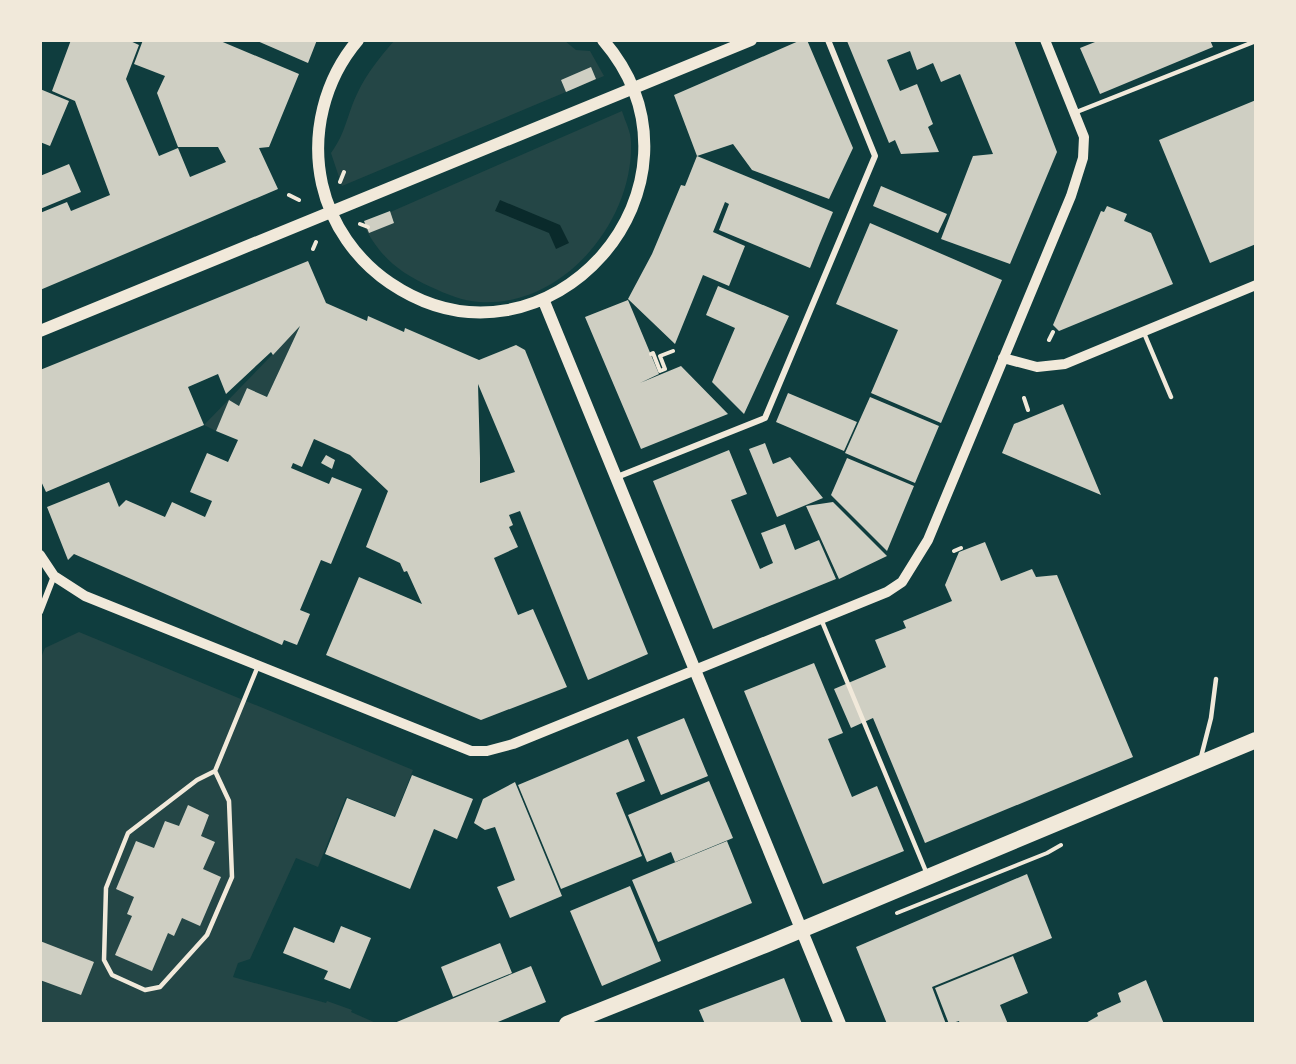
<svg xmlns="http://www.w3.org/2000/svg" width="1296" height="1064" font-family="Manrope,sans-serif">
<style>
.green{fill:#244646}
.water{fill:#0a2a2b}
.building{fill:#cfcfc3;fill-rule:evenodd}
.lines{fill:none;stroke-linecap:round;stroke-linejoin:round}
.path{stroke:#f1e9da;stroke-width:4}
.service{stroke:#f1e9da;stroke-width:4.5}
.minor{stroke:#f1e9da;stroke-width:6}
.tertiary{stroke:#f1e9da;stroke-width:10}
.secondary{stroke:#f1e9da;stroke-width:12}
.trunk{stroke:#f1e9da;stroke-width:16}
</style>
<rect width="100%" height="100%" fill="#0f3d3e"/>
<path class="green" d="M394,41H565L576,50L590,51L604,76L342,186L331,153C346,133 347,114 358,92C367,73 380,57 394,41Z
M622,111C625,121 631,132 631,142C634,221 563,308 479,302C463,301 446,294 431,287C398,272 380,257 363,224Z
M300,326L267,397L247,388L239,406L229,401L216,431L204,425Z
M79,632L413,770L395,816L346,797L318,867L296,858L250,959L238,963L233,977L326,1003L327,1001L352,1010L351,1012L376,1023L41,1024L40,660L45,648Z"/>
<path class="water" d="M500,200L560,225L569,243L556,249L549,233L495,211Z"/>
<path class="building" d="M71,40H128L139,45L126,79L159,156L178,148L190,177L226,162L218,147H178L157,93L165,76L134,64L143,40H218L299,74L269,147L259,148L278,189L40,290V213L67,202L71,211L110,195L75,101L52,91Z
M255,40H317L308,63Z
M801,40H807L853,148L829,199L752,170L733,144L697,156L833,212L820,243L810,268L719,230L729,204L725,202L713,232L745,246L729,286L703,275L675,344L628,299L652,254L681,185L685,186L697,156L674,95Z
M1014,40L1057,152L1010,264L941,239L973,156L993,154L960,74L941,82L933,63L917,70L910,51L887,60L900,91L917,84L933,124L928,127L939,152L901,154L895,140L889,143L847,41Z
M1100,40H1210L1213,47L1100,94L1080,48Z
M591,67L596,79L566,92L561,80Z
M40,89L69,101L50,146L40,142Z
M1256,100V244L1210,263L1159,140Z
M69,164L81,192L40,209V176Z
M881,186L947,214L938,233L873,206Z
M1107,206L1127,214L1124,221L1151,233L1173,284L1059,331L1053,325L1101,211L1104,212Z
M390,211L394,223L369,233L364,221Z
M870,223L1002,280L941,423L871,393L898,330L836,304Z
M308,261L326,303L367,321L368,316L404,332L405,328L479,360L516,345L525,350L648,654L588,680L520,511L509,515L513,525L509,527L518,547L494,558L518,615L533,609L567,687L481,720L326,655L359,577L422,604L407,571L404,572L400,563L366,547L388,491L350,455L314,439L302,467L293,463L291,468L329,484L332,477L362,489L331,564L321,560L300,610L310,614L297,645L284,640L282,645L74,554L68,560L47,507L109,482L119,507L126,500L165,517L172,502L205,517L212,501L190,492L207,453L228,462L238,440L216,431L229,400L239,406L247,388L267,397L300,326L273,355L271,352L226,394L218,374L188,387L204,425L46,492L40,479V370ZM478,384L515,472L480,483V458Z
M718,286L789,316L744,414L712,382L735,328L706,315Z
M628,300L659,374L640,383L681,366L728,414L641,449L585,317Z
M788,393L857,422L844,451L776,422Z
M870,397L939,426L915,483L845,453Z
M1063,404L1101,495L1002,453L1014,424Z
M765,443L773,464L790,457L823,498L777,517L749,449Z
M729,450L747,494L731,500L760,569L773,563L761,533L785,524L795,550L819,540L836,579L713,629L653,481Z
M326,455L335,460L332,469L321,463Z
M847,458L914,486L887,551L831,495Z
M833,502L887,556L839,579L806,506Z
M985,542L1001,581L1032,569L1036,577L1057,575L1133,757L925,843L873,718L851,728L834,689L886,667L875,640L906,628L903,621L952,601L945,585L959,552Z
M814,663L843,733L828,739L852,797L877,786L904,851L823,884L744,691Z
M684,718L708,776L661,795L637,737Z
M628,739L645,781L616,793L642,856L561,889L518,785Z
M412,775L473,799L457,839L434,829L410,889L325,854L347,798L395,817Z
M709,781L733,838L675,862L671,852L647,862L628,815Z
M515,782L562,896L510,918L497,887L515,880L495,827L485,830L474,823L483,799Z
M188,805L209,815L201,836L215,842L203,869L221,877L200,926L182,918L174,936L168,933L152,971L115,955L132,916L127,914L134,897L116,889L136,841L154,848L165,821L179,826Z
M727,841L752,903L658,942L632,880Z
M1027,874L1052,938L932,987L946,1024H887L856,947Z
M630,886L661,961L602,986L570,911Z
M341,926L371,938L350,989L324,979L328,971L283,953L294,927L334,943Z
M40,941L94,962L81,995L40,980Z
M500,943L512,973L453,997L441,967Z
M1013,956L1028,993L1000,1005L1008,1024H960L959,1021L949,1024L935,988Z
M531,966L546,1002L493,1024H392Z
M784,978L802,1024H705L699,1010Z
M1146,980L1164,1024H1084L1098,1016L1097,1013L1121,1002L1118,993Z"/>
<g class="lines">
<path class="path" d="M340,182L344,172
M289,195L299,200
M360,224L368,227
M313,249L316,242
M1049,340L1053,332
M651,354L653,353L660,371L665,369L660,356L673,351
M1024,398L1028,410
M954,551L961,548
M897,913L1047,853L1061,845"/>
<path class="service" d="M1074,113L1256,41
M1144,333L1171,397
M821,619L927,874
M1201,757L1211,718L1216,679
M215,771L229,801L232,877L207,935L160,987L145,990L112,975L104,960L106,888L128,833L197,780Z
M215,771L258,666"/>
<path class="minor" d="M617,477L765,418L875,156L828,40
M40,612L54,576"/>
<path class="tertiary" d="M1003,358L1037,367L1065,364L1256,285
M40,555L54,576L85,596L471,751H487L513,744L887,592L902,582L928,540L1071,196L1083,158L1084,137L1045,40"/>
<path class="secondary" d="M358,40C324,80 311,134 322,184C331,224 356,260 390,283C547,389 727,185 603,40
M543,299L840,1024
M40,331L751,40"/>
<path class="trunk" d="M567,1024L765,945L1256,740"/>
</g>
<rect width="1296" height="1064" fill="none" stroke="#f1e9da" stroke-width="84"/>
</svg>
